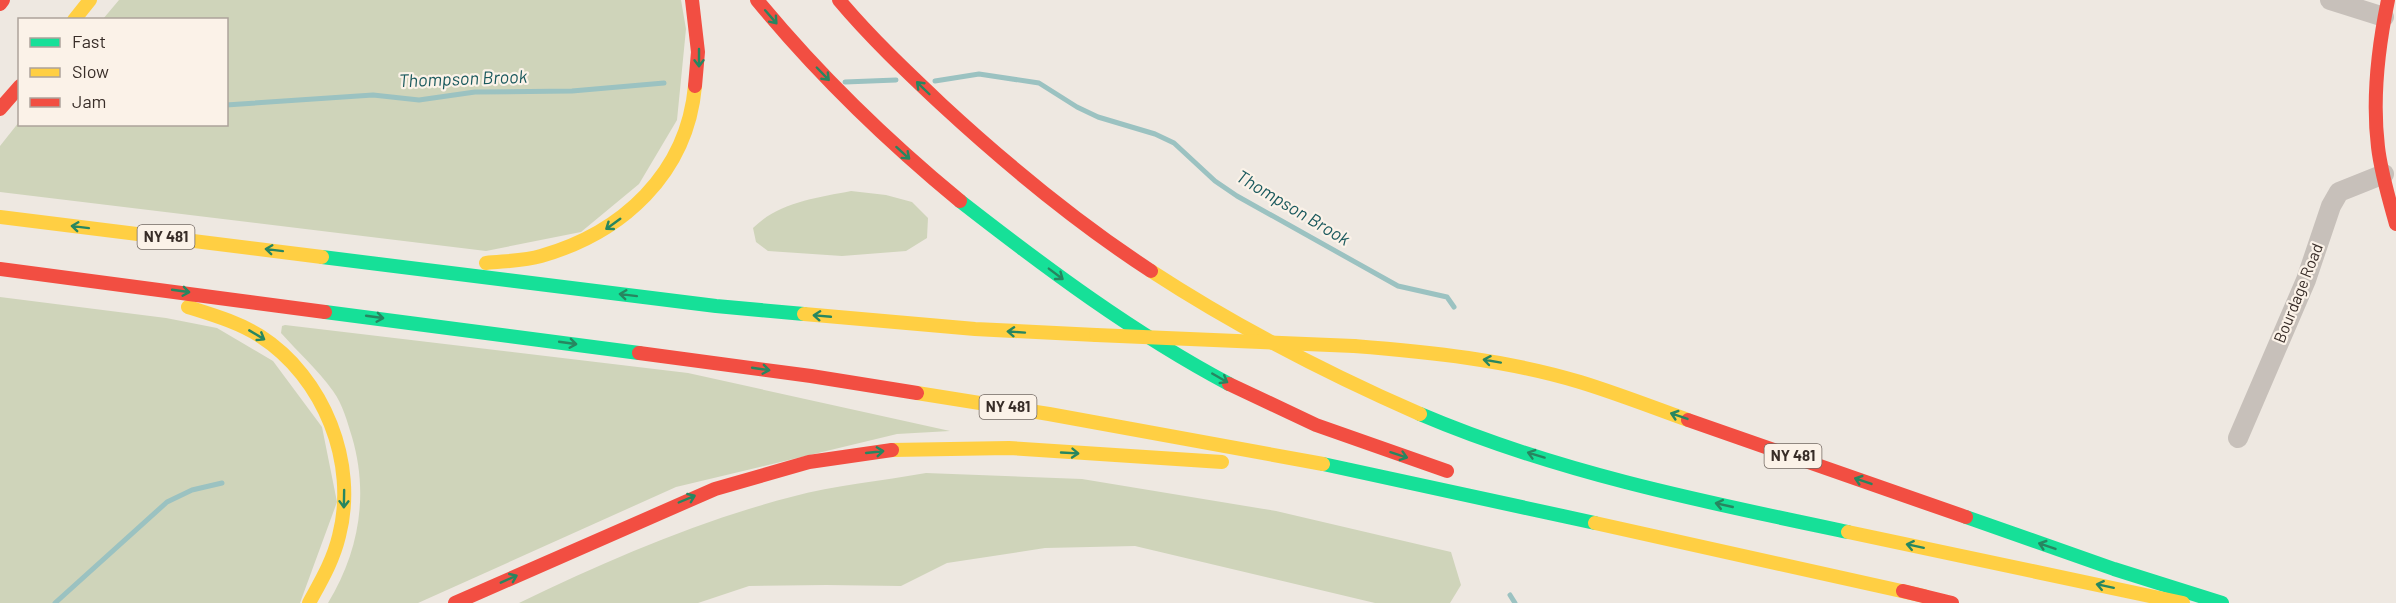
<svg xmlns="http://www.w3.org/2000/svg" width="2396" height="603" font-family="Barlow,sans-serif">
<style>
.green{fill:#cfd4ba}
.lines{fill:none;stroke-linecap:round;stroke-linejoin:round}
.stream{stroke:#9bc2c1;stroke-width:5}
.street{stroke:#c7c0ba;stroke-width:20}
.fast{stroke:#16e098;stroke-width:14}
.slow{stroke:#ffcf43;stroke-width:14}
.jam{stroke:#f24e42;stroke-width:14}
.slow-bridge{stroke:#ffcf43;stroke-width:14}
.oneway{stroke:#278660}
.labels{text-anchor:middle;stroke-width:4.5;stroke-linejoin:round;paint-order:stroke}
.shield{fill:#fbf2e8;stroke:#726862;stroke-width:1.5}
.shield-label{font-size:15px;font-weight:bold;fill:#382d28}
.street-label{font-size:16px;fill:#382d28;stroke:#fbf2e8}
.water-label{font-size:18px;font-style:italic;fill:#1a595d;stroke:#fbf2e8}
</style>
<rect width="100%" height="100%" fill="#eee8e1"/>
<path class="green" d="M119,0H681L686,29L677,120L639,184L581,232L486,251L0,192V146L19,122L20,124H226V20L103,19Z
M851,191L886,195L912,202L928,218L927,238L906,251L842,256L768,251L756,242L753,228C779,202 816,198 851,191Z
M0,297L166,318L217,328L273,361L322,427L337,502L300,603H0Z
M285,325L688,373L950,431L897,434L676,487L418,603H328C359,552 369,495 352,437C347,421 343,405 333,391C318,370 298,352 281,333L282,326Z
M926,473L1082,479L1276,511L1451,552L1461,585L1450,603H1375L1135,546L1045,548L947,563L901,586L826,585L749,586L698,603H519C606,561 698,521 791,497C835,485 882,481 926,473Z"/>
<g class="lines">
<path class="stream" d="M935,81L979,74L1039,83L1077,107L1098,117L1155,134L1174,143L1215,181L1237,196L1398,286L1447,297L1454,307
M845,82L896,80
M226,105L373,95L419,100L475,92L572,91L664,83
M1510,595L1515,603
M55,603L167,502L192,490L222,483"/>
<path class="street" d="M2330,0L2384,17
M2238,438L2306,280L2331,206L2339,192L2384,174"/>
<path class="fast" d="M960,201C1046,268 1133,333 1229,384
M322,257L716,306L804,314
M325,312L639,353
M1420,414C1556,472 1704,502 1848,532
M1323,464L1595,523
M1966,517L2114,569L2222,603"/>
<path class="slow" d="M74,20L90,0
M0,217L322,257
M486,263C504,261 524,261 541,256C622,233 687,174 695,86
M1151,271C1237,327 1326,373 1420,414
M188,307C213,315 238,322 260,336C324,377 358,463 339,536C333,561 321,581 309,603
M804,314L975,329L1096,335
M1354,346C1430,352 1507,360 1580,382C1616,393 1652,407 1688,420
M917,393L1049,414L1323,464
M892,450L1009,448L1222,462
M1595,523L1924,596
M1848,532L2183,603"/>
<path class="jam" d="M692,0L698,52L695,86
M757,0C818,74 886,140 960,201
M839,0C870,37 906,71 941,104C1007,165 1076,222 1151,271
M2388,0C2378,48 2372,98 2378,147C2381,173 2389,199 2396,224
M0,4L3,0
M0,109L20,86
M0,269L325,312
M639,353L811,376L917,393
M1229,384L1316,425L1447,471
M1688,420L1966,517
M1903,591L1952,603
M455,603L715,489L809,462L892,450"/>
<path class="slow-bridge" d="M1096,335L1354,346"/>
</g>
<defs><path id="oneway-shaft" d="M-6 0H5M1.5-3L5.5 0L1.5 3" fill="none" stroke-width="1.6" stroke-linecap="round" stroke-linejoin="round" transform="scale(1.5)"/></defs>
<g class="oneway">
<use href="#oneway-shaft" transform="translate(771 17) rotate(49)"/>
<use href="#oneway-shaft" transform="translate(699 58) rotate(90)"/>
<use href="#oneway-shaft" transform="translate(823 74) rotate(46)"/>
<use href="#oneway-shaft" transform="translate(923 88) rotate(-136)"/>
<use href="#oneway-shaft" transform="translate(903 153) rotate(42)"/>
<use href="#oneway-shaft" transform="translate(613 224) rotate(144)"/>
<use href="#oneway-shaft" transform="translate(80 227) rotate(-173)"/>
<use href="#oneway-shaft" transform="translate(274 250) rotate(-173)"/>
<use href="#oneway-shaft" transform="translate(1056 274) rotate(37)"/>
<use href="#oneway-shaft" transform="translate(181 291) rotate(8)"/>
<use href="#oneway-shaft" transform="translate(628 295) rotate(-173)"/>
<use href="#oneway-shaft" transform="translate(822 316) rotate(-175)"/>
<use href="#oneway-shaft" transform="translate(375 317) rotate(8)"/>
<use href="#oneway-shaft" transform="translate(1016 332) rotate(-176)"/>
<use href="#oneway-shaft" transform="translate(257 335) rotate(31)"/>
<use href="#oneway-shaft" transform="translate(568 343) rotate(8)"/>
<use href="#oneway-shaft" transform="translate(1492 361) rotate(-170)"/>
<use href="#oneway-shaft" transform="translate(761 369) rotate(8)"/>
<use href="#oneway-shaft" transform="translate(1220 378) rotate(30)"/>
<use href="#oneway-shaft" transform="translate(1679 416) rotate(-161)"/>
<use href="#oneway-shaft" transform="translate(875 452) rotate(-6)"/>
<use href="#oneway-shaft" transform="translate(1070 453) rotate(3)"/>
<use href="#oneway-shaft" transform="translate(1399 455) rotate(18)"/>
<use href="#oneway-shaft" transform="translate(1536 455) rotate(-163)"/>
<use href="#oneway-shaft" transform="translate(1863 481) rotate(-161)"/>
<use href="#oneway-shaft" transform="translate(344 499) rotate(91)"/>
<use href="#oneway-shaft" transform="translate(687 499) rotate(-23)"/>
<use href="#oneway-shaft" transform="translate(1724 505) rotate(-167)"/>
<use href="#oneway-shaft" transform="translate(1915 546) rotate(-168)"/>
<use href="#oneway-shaft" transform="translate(2047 546) rotate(-161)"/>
<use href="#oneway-shaft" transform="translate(509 579) rotate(-24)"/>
<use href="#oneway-shaft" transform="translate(2105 586) rotate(-168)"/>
</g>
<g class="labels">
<g class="shield">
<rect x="137.5" y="225" width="57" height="24" rx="4.5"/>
<rect x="979.5" y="395" width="57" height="24" rx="4.5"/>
<rect x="1764.5" y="444" width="57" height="24" rx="4.5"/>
</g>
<g class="shield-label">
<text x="166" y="242">NY 481</text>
<text x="1008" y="412">NY 481</text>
<text x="1793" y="461">NY 481</text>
</g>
<g class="street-label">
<text transform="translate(2298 293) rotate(-68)" y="6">Bourdage Road</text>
</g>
<g class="water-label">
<text transform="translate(463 79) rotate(-2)" y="6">Thompson Brook</text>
<text transform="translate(1293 208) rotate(31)" y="6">Thompson Brook</text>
</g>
</g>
<rect x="18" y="18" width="210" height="108" fill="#fbf2e8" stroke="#ada39b" stroke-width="1.5"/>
<rect x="30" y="38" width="30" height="9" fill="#16e098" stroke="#ada39b" stroke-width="1.5"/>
<text x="72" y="48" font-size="18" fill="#382d28">Fast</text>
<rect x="30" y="68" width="30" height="9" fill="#ffcf43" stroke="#ada39b" stroke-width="1.5"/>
<text x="72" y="78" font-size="18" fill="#382d28">Slow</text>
<rect x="30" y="98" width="30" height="9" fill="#f24e42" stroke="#ada39b" stroke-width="1.5"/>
<text x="72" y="108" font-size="18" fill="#382d28">Jam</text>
</svg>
